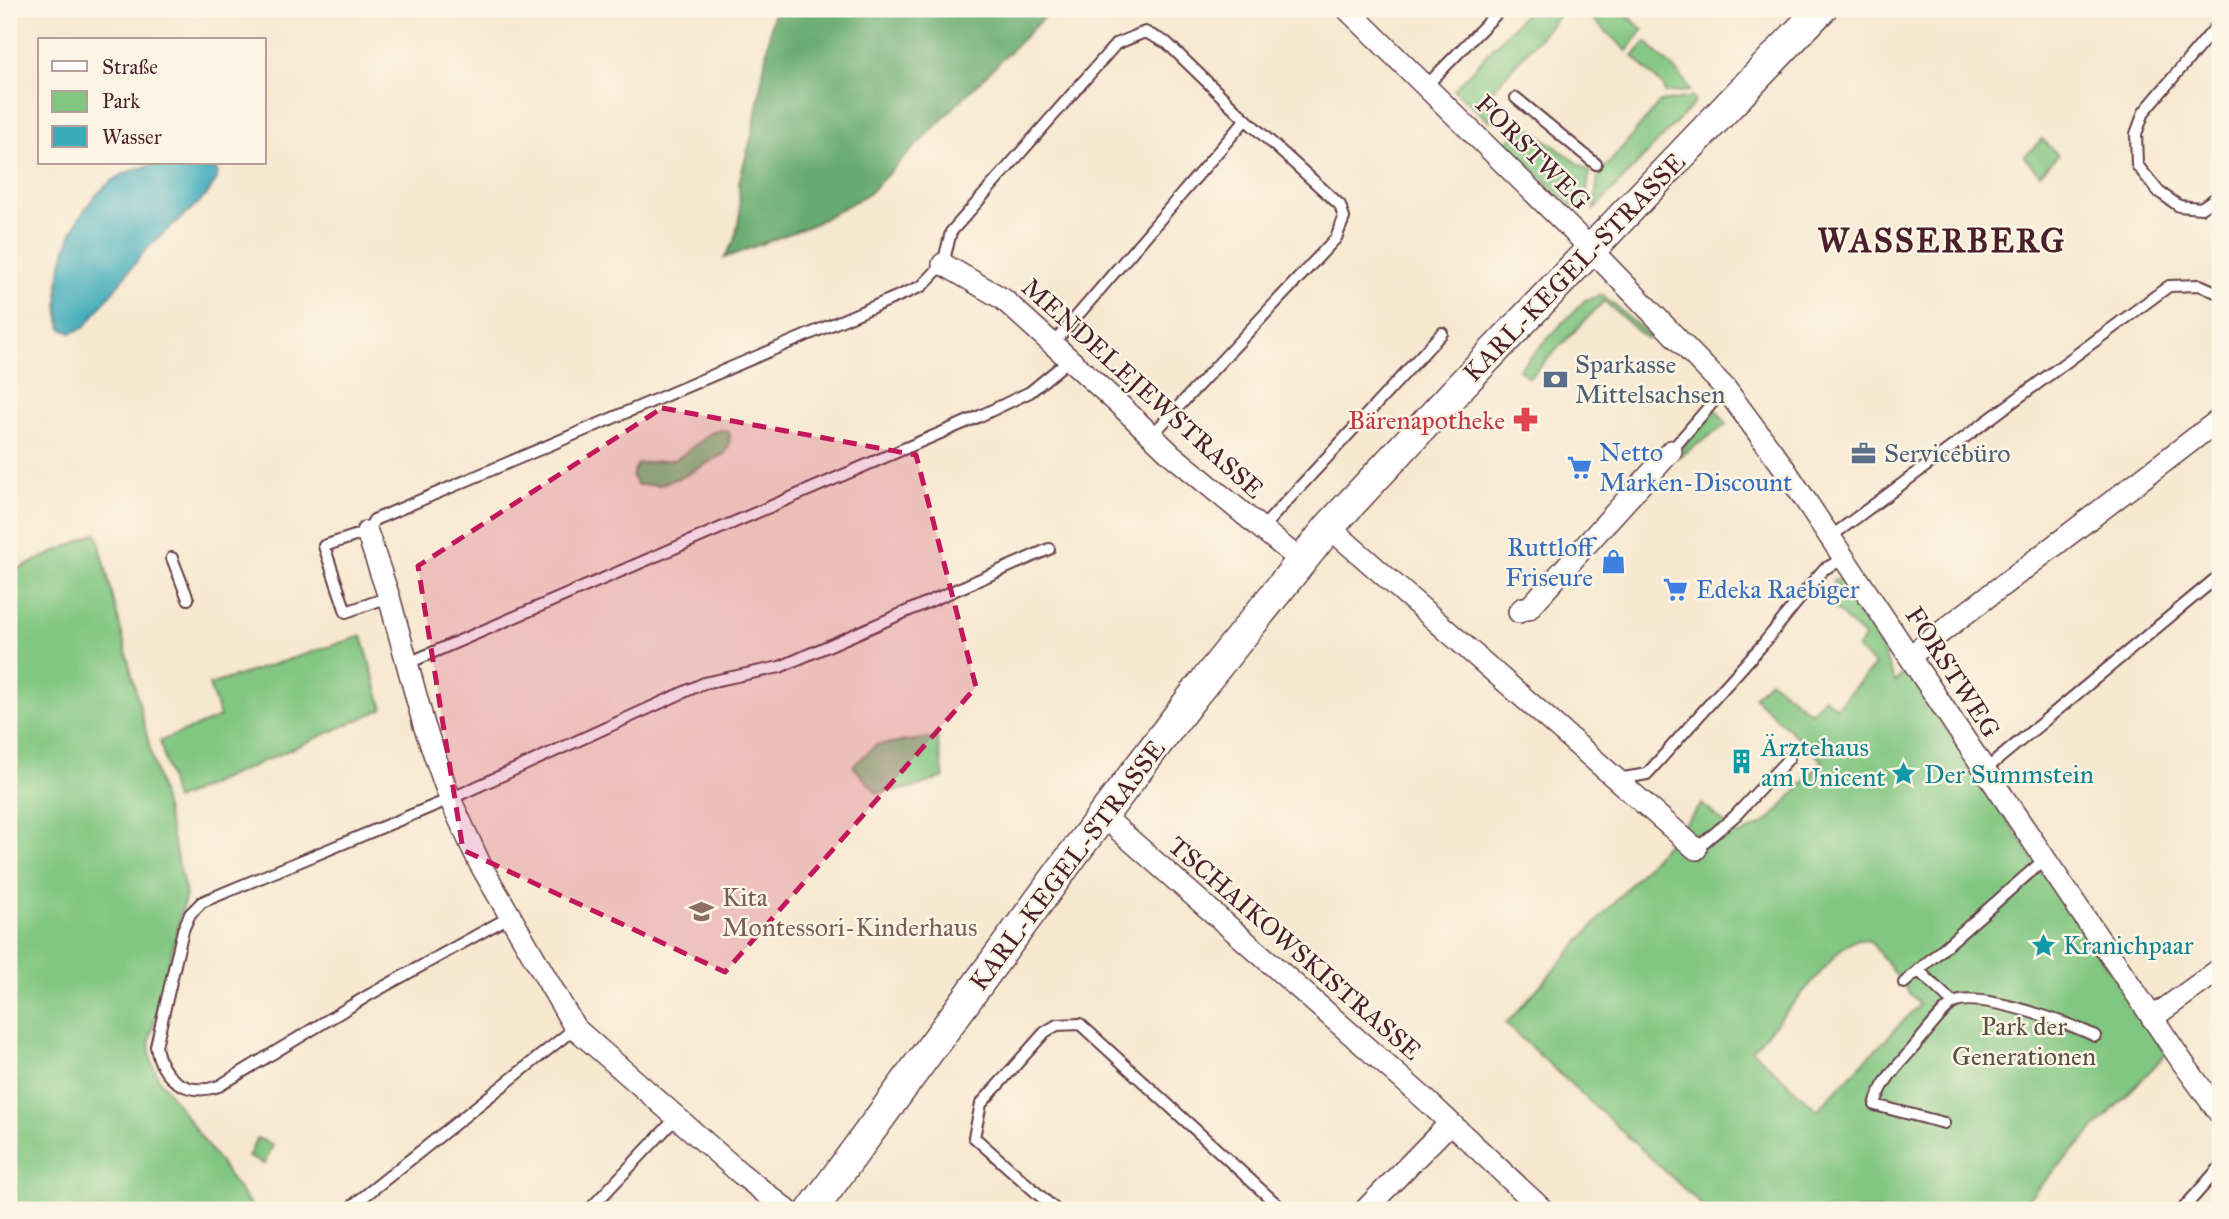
<svg xmlns="http://www.w3.org/2000/svg" width="2229" height="1219" font-family="'IM FELL Great Primer',serif">
<style>
.green{fill:#81c681;stroke:#667256;stroke-width:2;fill-rule:evenodd}
.forest{fill:#68ab6f;stroke:#59654d;stroke-width:2}
.water{fill:#3cabba;stroke:#436572;stroke-width:2}
.lines{fill:none;stroke-linecap:round;stroke-linejoin:round}
.lane-casing{stroke:#643d44;stroke-width:14}
.street-casing{stroke:#643d44;stroke-width:24}
.secondary-casing{stroke:#643d44;stroke-width:33}
.lane{stroke:#fff;stroke-width:10}
.street{stroke:#fff;stroke-width:21}
.secondary{stroke:#fff;stroke-width:30}
.marked{fill:#c2185b;fill-opacity:0.2;stroke:#c2185b;stroke-width:5;stroke-dasharray:14 9;stroke-linejoin:round}
.labels{text-anchor:middle;stroke-width:5;stroke-linejoin:round;paint-order:stroke}
.street-label{font-size:26px;fill:#4a1f2b;stroke:#fcf5e5}
.service-label{font-size:26px;fill:#4e5e75;stroke:#fcf5e5;text-anchor:start}
.health-label{font-size:26px;fill:#be3a42;stroke:#fcf5e5;text-anchor:end}
.shop-label{font-size:26px;fill:#366cbe;stroke:#fcf5e5;text-anchor:start}
.culture-label{font-size:26px;fill:#0d838f;stroke:#fcf5e5;text-anchor:start}
.education-label{font-size:26px;fill:#785e54;stroke:#fcf5e5;text-anchor:start}
.park-label{font-size:26px;fill:#5a5145;stroke:#fcf5e5}
.district-label{font-size:33px;font-weight:bold;letter-spacing:2px;fill:#4a1f2b;stroke:#fcf5e5}
</style>
<rect width="100%" height="100%" fill="#fcf5e5"/>
<filter id="ink" filterUnits="userSpaceOnUse"><feTurbulence type="fractalNoise" baseFrequency=".0143" numOctaves="2"/><feDisplacementMap in="SourceGraphic" scale="14" xChannelSelector="R" yChannelSelector="G"/><feConvolveMatrix kernelMatrix="1 2 1 2 8 2 1 2 1" color-interpolation-filters="sRGB"/></filter>
<filter id="wash" filterUnits="userSpaceOnUse"><feTurbulence type="fractalNoise" baseFrequency=".00686" numOctaves="4" result="noise"/><feDisplacementMap in="SourceGraphic" scale="28" xChannelSelector="R" yChannelSelector="G"/><feGaussianBlur stdDeviation="1.57" result="paint"/><feColorMatrix in="noise" values="0 0 0 0 0 0 0 0 0 0 0 0 0 0 0 0 0 1.4 0 .05"/><feComposite in="paint" operator="in"/></filter>
<g filter="url(#wash)">
<rect width="100%" height="100%" fill="#f7e8d0"/>
<path class="green" d="M1529,9H1565L1489,94L1502,106L1489,121L1454,90Z
M1582,9H1621L1643,30L1627,51Z
M1646,42L1684,79L1690,91L1665,93L1664,87L1633,56Z
M1692,97L1695,102L1594,210L1599,167L1607,166L1660,102Z
M1524,124L1590,172L1584,207L1570,205L1506,143Z
M2042,139L2058,155L2040,174L2024,157Z
M1603,295L1650,336L1647,339L1604,301L1529,378L1519,369L1585,300Z
M1715,409L1727,424L1679,457L1677,455Z
M720,430L727,431L730,434L729,446L724,454L684,476L659,485H637L632,476L637,464L677,459L711,433Z
M97,533L186,894L150,1039C148,1054 153,1066 159,1079L254,1210H9V573Z
M1838,579L1848,580L1859,592L1895,682L1906,670L2166,1054L2017,1210H1707L1506,1024L1702,804L1739,836L1770,820L1823,761L1754,697L1770,680L1811,713L1824,697L1836,708L1875,665L1857,649L1865,638L1830,604L1842,592L1832,581ZM1858,939L1870,941L1919,1005L1817,1110L1752,1050L1842,948Z
M362,636L383,709L175,800L160,741L220,717L209,685Z
M937,737L944,777L912,788L877,793L853,766L876,745Z
M257,1138L273,1145L264,1164L248,1157Z"/>
<path class="forest" d="M774,9H1052L868,194L812,225L724,258L735,239L740,213L739,182L753,131Z"/>
<path class="water" d="M160,164L203,165L215,168L218,173L216,180L206,196L148,247L84,328L71,333L62,329C47,274 76,190 133,170C142,167 151,166 160,164Z"/>
</g>
<g filter="url(#ink)">
<g class="lines">
<defs>
<path id="lane" d="M2220,22L2144,112L2136,134L2137,165L2159,192L2179,206L2201,208L2220,195
M1426,86L1501,9
M1516,98L1596,164
M1053,344L1246,119
M1671,451L1725,388
M1261,529L1442,333
M1829,538L2169,286L2200,285L2220,294
M172,558L188,599
M389,597L346,612L324,546L367,532L374,520L922,286L943,264L951,232L1116,44L1145,32L1167,43L1240,114L1340,205L1344,218L1336,238L1151,436
M406,664L980,416L1030,392L1069,360
M1985,770L2220,575
M1618,779L1647,774L1764,643L1817,577L1824,569L1844,559
M1696,849L1735,816L1789,758
M511,916L369,995L219,1086C187,1097 161,1079 156,1046L183,930L190,914L202,902L450,799L704,683L780,667L1049,549
M1919,971L1953,1003
M1904,983L2045,859
M1944,1123L1875,1105C1882,1080 1897,1067 1914,1047C1922,1038 1945,1007 1954,1003C1979,991 2069,1023 2095,1036
M347,1210L575,1028
M589,1210L677,1117
M1056,1210L974,1137L981,1104L1045,1032L1057,1025L1080,1024L1283,1210
M2182,1210L2220,1167"/>
<path id="street" d="M1347,9L1577,235L1725,388L1782,465L1989,776L2183,1063L2220,1114
M943,264L1003,299L1122,407L1172,455L1301,561
M1329,527L1696,849
M367,532L389,597L424,725L450,799L480,864L575,1028L740,1173L787,1210
M1519,612L1523,608L1528,609L1671,451
M1910,656L2220,419
M1103,816L1426,1100L1543,1210
M2152,1018L2220,969
M1365,1210L1450,1123"/>
<path id="secondary" d="M812,1210L1075,852L1194,695L1329,527L1470,376L1821,9"/>
</defs>
<use href="#lane" class="lane-casing"/>
<use href="#street" class="street-casing"/>
<use href="#secondary" class="secondary-casing"/>
<use href="#lane" class="lane"/>
<use href="#street" class="street"/>
<use href="#secondary" class="secondary"/>
</g>
</g>
<path class="marked" d="M662,408L916,455L976,687L725,972L463,850L418,566Z"/>
<defs>
<symbol id="bank-bare" viewBox="-9 -9 18 18"><path d="M-6-4H6V4H-6ZM0-2.3a2.3 2.3 0 1 0 0 4.6a2.3 2.3 0 1 0 0-4.6Z" fill="#5c6f8a" stroke="#fcf5e5" stroke-width="2.5" paint-order="stroke"/></symbol>
<symbol id="pharmacy-bare" viewBox="-9 -9 18 18"><path d="M-2-6h4v4h4v4h-4v4h-4v-4h-4v-4h4Z" fill="#e0444e" stroke="#fcf5e5" stroke-width="2.5" paint-order="stroke"/></symbol>
<symbol id="office-bare" viewBox="-9 -9 18 18"><path d="M-6-3h4V-5.5h4V-3h4V5H-6ZM-1-4.5V-3h2v-1.5ZM-6 0V1H6V0Z" fill="#5c6f8a" stroke="#fcf5e5" stroke-width="2.5" paint-order="stroke"/></symbol>
<symbol id="supermarket-bare" viewBox="-9 -9 18 18"><path d="M-6-5.5h2.5l.6 2H6L4.5 2H-2.5L-4.4-4H-6ZM-1.5 3.2a1.3 1.3 0 1 0 .1 0ZM3 3.2a1.3 1.3 0 1 0 .1 0Z" fill="#3f7fe0" stroke="#fcf5e5" stroke-width="2.5" paint-order="stroke"/></symbol>
<symbol id="shop-bare" viewBox="-9 -9 18 18"><path d="M-5-2.5h2.3a2.7 3.5 0 0 1 5.4 0H5L5.5 6h-11ZM-1.5-2.5h3a1.5 2.3 0 0 0-3 0Z" fill="#3f7fe0" stroke="#fcf5e5" stroke-width="2.5" paint-order="stroke"/></symbol>
<symbol id="building-bare" viewBox="-9 -9 18 18"><path d="M-4-6H4V6H1V3H-1V6H-4ZM-2.5-4.3h1.7v1.8h-1.7ZM.8-4.3h1.7v1.8H.8ZM-2.5-1h1.7V.8h-1.7ZM.8-1h1.7V.8H.8Z" fill="#0f9aa8" stroke="#fcf5e5" stroke-width="2.5" paint-order="stroke"/></symbol>
<symbol id="sight-bare" viewBox="-9 -9 18 18"><path d="M0-6L1.8-2.2L6-1.7L2.9 1.2L3.7 5.4L0 3.3L-3.7 5.4L-2.9 1.2L-6-1.7L-1.8-2.2Z" fill="#0f9aa8" stroke="#fcf5e5" stroke-width="2.5" paint-order="stroke"/></symbol>
<symbol id="school-bare" viewBox="-9 -9 18 18"><path d="M0-5L7-2L0 1L-7-2ZM-4 1L0 2.5L4 1V4Q0 6-4 4Z" fill="#8d6e63" stroke="#fcf5e5" stroke-width="2.5" paint-order="stroke"/></symbol>
</defs>
<g fill-rule="evenodd">
<use href="#bank-bare" x="1538" y="362" width="35" height="35"/>
<use href="#pharmacy-bare" x="1508" y="402" width="35" height="35"/>
<use href="#office-bare" x="1846" y="436" width="35" height="35"/>
<use href="#supermarket-bare" x="1562" y="450" width="35" height="35"/>
<use href="#shop-bare" x="1596" y="544" width="35" height="35"/>
<use href="#supermarket-bare" x="1658" y="572" width="35" height="35"/>
<use href="#building-bare" x="1724" y="744" width="35" height="35"/>
<use href="#sight-bare" x="1886" y="756" width="35" height="35"/>
<use href="#school-bare" x="684" y="894" width="35" height="35"/>
<use href="#sight-bare" x="2026" y="928" width="35" height="35"/>
</g>
<g class="labels">
<g class="street-label">
<text transform="translate(1533 152) rotate(45)" y="9">FORSTWEG</text>
<text transform="translate(1574 267) rotate(-46)" y="9">KARL-KEGEL-STRASSE</text>
<text transform="translate(1143 388) rotate(42)" y="9">MENDELEJEWSTRASSE</text>
<text transform="translate(1953 672) rotate(57)" y="9">FORSTWEG</text>
<text transform="translate(1067 865) rotate(-53)" y="9">KARL-KEGEL-STRASSE</text>
<text transform="translate(1295 948) rotate(41)" y="9">TSCHAIKOWSKISTRASSE</text>
</g>
<g class="service-label">
<text x="1575" y="373">Sparkasse<tspan x="1575" dy="30">Mittelsachsen</tspan></text>
<text x="1884" y="462">Servicebüro</text>
</g>
<g class="health-label">
<text x="1505" y="429">Bärenapotheke</text>
</g>
<g class="shop-label">
<text x="1599" y="461">Netto<tspan x="1599" dy="30">Marken-Discount</tspan></text>
<text x="1593" y="556" text-anchor="end">Ruttloff<tspan x="1593" dy="30">Friseure</tspan></text>
<text x="1696" y="598">Edeka Raebiger</text>
</g>
<g class="culture-label">
<text x="1761" y="756">Ärztehaus<tspan x="1761" dy="30">am Unicent</tspan></text>
<text x="1924" y="783">Der Summstein</text>
<text x="2063" y="954">Kranichpaar</text>
</g>
<g class="education-label">
<text x="722" y="906">Kita<tspan x="722" dy="30">Montessori-Kinderhaus</tspan></text>
</g>
<g class="park-label">
<text x="2024" y="1035">Park der<tspan x="2024" dy="30">Generationen</tspan></text>
</g>
<g class="district-label">
<text x="1942" y="252">WASSERBERG</text>
</g>
</g>
<rect width="2229" height="1219" fill="none" stroke="#fcf5e5" stroke-width="35"/>
<rect x="38" y="38" width="228" height="126" fill="#fcf5e5" stroke="#b59f9b" stroke-width="2"/>
<rect x="52" y="61" width="35" height="10" fill="#ffffff" stroke="#b59f9b" stroke-width="2"/>
<text x="102" y="74" font-size="21" fill="#4a1f2b">Straße</text>
<rect x="52" y="91" width="35" height="21" fill="#81c681" stroke="#b59f9b" stroke-width="2"/>
<text x="102" y="108" font-size="21" fill="#4a1f2b">Park</text>
<rect x="52" y="126" width="35" height="21" fill="#3cabba" stroke="#b59f9b" stroke-width="2"/>
<text x="102" y="144" font-size="21" fill="#4a1f2b">Wasser</text>
</svg>
